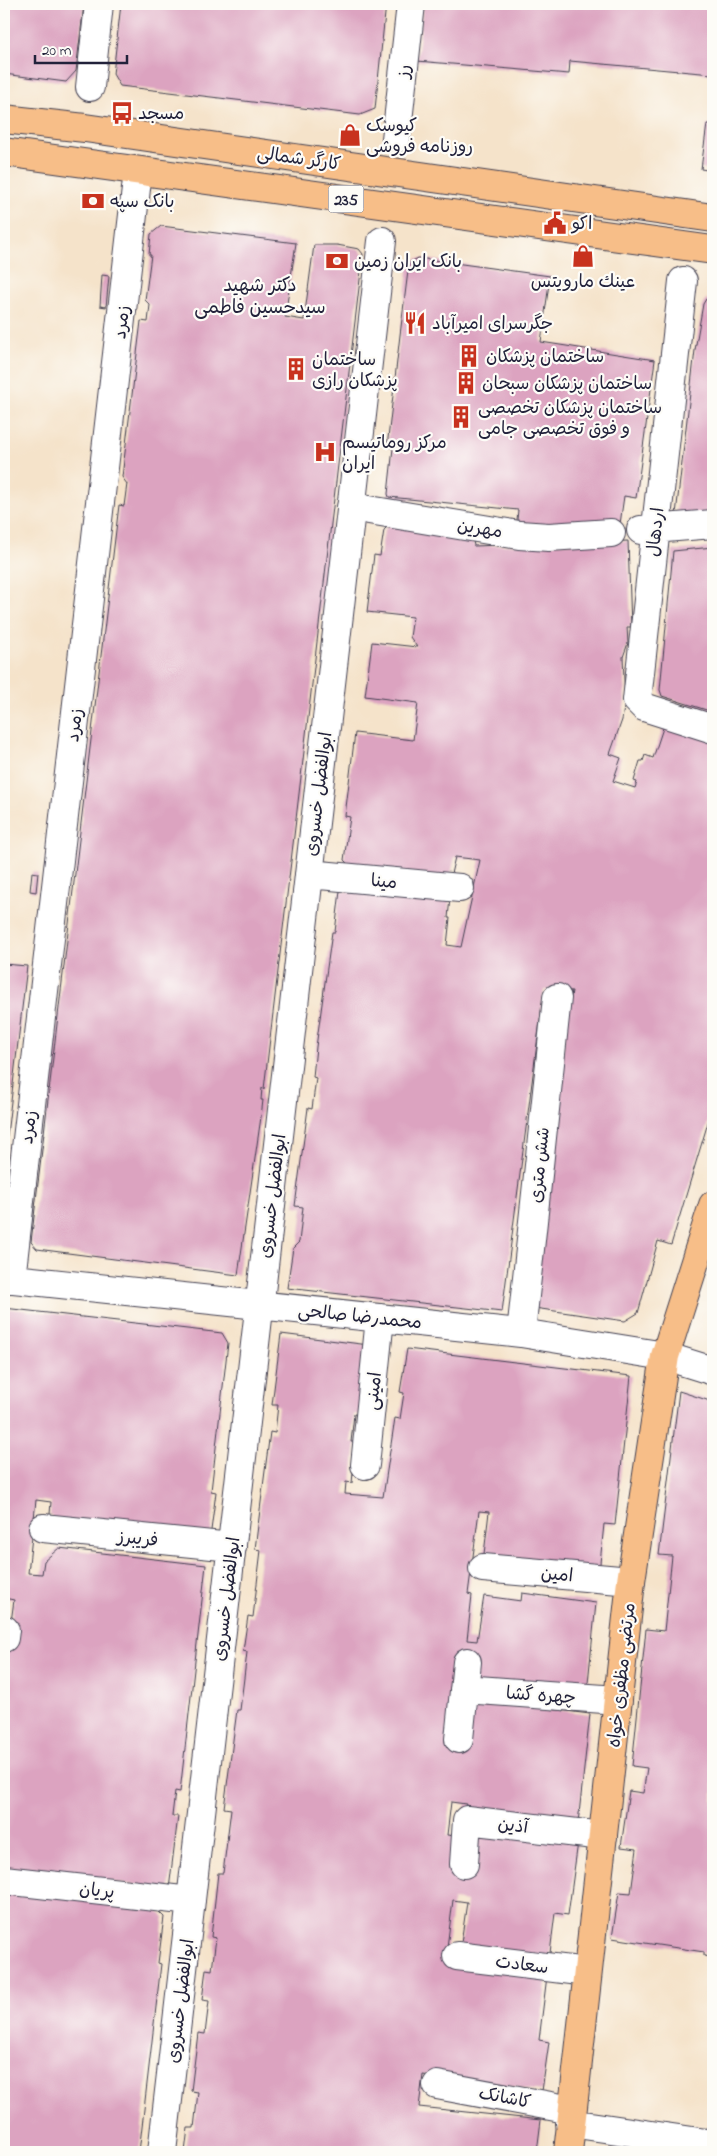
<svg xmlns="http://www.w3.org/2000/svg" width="717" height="2156" font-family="'Indie Flower','Playpen Sans Arabic',sans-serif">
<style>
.building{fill:#dca3c0}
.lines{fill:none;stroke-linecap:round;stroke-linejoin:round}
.minor-casing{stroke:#423f50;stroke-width:30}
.major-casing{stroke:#423f50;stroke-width:30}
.minor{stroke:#fff;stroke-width:28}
.major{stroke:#f7be88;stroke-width:28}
.labels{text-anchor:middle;stroke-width:4.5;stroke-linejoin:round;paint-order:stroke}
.shield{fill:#fdfcf7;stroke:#646373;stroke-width:1}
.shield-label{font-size:16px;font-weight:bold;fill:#22223b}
.street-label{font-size:18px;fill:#22223b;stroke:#fdfcf7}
.poi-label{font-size:18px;fill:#22223b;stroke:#fdfcf7;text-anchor:start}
.neighbourhood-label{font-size:19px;fill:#22223b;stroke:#fdfcf7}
</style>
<rect width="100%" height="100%" fill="#fdfcf7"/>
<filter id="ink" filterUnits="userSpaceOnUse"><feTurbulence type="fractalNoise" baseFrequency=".02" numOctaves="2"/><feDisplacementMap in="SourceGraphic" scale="10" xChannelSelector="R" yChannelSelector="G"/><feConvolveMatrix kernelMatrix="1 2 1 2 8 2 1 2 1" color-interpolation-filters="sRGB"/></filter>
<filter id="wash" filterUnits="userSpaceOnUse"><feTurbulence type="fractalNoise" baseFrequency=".0096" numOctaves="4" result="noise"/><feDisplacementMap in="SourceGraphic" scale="20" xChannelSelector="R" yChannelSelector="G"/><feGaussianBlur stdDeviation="1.12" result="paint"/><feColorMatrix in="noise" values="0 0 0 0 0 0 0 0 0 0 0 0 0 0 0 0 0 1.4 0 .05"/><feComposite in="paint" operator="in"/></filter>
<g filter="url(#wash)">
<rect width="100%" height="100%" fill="#f5e3ca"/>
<g id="blocks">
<path class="building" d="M4,4H84L76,71L66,82L4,74Z
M121,4H386L375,109L360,115L120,86L113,74Z
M423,4H713L712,74L570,61L569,74L417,61Z
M707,124H713V171L701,169Z
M161,226L296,243L285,317L304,320L314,245H337L359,249L363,254L264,1089L262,1088L261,1100H263L261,1117L238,1275L37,1249L31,1242L119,505L124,506L127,484L122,477L141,321L148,322L150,305L145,300L151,255H149L151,234Z
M418,258L550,276L541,342L655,360L636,498L624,496L620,524L516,529L518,510L389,497L388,494L393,448L387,447L400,335L409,263Z
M102,275L109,276L106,307L100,306Z
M706,299L713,301V520L675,523L695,350L703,304Z
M390,524L472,535L474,546L628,541L631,627H627L628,643L623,657L625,701L622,720L610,754L621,758L613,781L635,788L637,782L634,781L640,761H643L645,755L653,758L664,725L713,740V1106L671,1245L658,1241L638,1313L625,1321L534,1308L566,1024L572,991L544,990L502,1312L287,1288L293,1248L299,1242L303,1207L295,1206L308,1108L312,1109L316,1078L313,1077L316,1047L332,932H335L340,891L450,898L448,918H450L447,945L461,947L480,860L455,857L450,878L351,867L344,860L350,817L345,816L355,733L413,740L418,703L365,696L372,642L417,647L410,637L413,617L367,612L374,555L380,556L384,530Z
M713,547V712L662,696L660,690L673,551Z
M32,872L38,873L36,892L30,891Z
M4,964L27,966L5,1152H4Z
M4,1308L222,1333L228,1343L211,1491L216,1492L209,1546L62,1530L50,1514L51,1502L36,1500L28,1573L42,1574L44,1561L59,1548L206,1565L180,1792L175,1791L172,1816H178L169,1889L4,1869V1674L14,1600L4,1598Z
M281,1334L369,1345L360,1415L354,1414L351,1442H356L352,1483L346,1482L345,1494L383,1497L395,1418L400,1419L404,1393L400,1392L407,1349L631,1376L615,1525L604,1524L599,1573L524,1559L484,1554L489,1512L479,1511L468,1594L472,1595L467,1640L477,1641L484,1596L521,1601L522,1593L596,1603L587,1693L470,1699L590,1714L578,1823L465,1809L466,1804L451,1802L447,1835L473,1838L483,1830L578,1842L568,1915L555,1913L549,1961L460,1950L467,1902L453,1900L445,1963L547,1976L539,2040L549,2042L542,2091L423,2075L419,2107L541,2120L537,2152H185L188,2128H194L198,2092L191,2091L198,2033L205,2034L209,2001L202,2000L206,1969L212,1970L216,1938L211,1937L218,1873H223L231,1809L224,1808L237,1710H240L244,1678L247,1652L243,1651L248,1616L253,1617L261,1550L255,1549L270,1432L275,1433L278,1405H272Z
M679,1391L713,1402V1958L704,1956V1952L612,1938L619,1892L631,1893L637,1849L621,1847L629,1791L643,1793L647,1768L632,1766L646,1629L664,1631L672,1556L659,1555Z
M4,1888L157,1910L164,1917L158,1963L161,1964L139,2152H4Z"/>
</g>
</g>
<g filter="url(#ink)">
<use href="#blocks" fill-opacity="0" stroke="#423f50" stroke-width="1"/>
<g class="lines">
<defs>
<path id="minor" d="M90,87L99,4
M396,139L411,4
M683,281L637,700L644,707L713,729
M351,507L519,535L549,537L611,533
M641,530L713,524
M309,874L460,888
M4,1278L521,1333L665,1356L713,1371
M11,1279L138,171
M521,1333L557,998
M365,1465L380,1318
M43,1528L232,1547
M483,1568L631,1581
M4,1638L5,1630
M464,1689L618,1700
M459,1739L467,1662
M464,1864L467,1820L603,1836
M4,1880L191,1901
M457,1956L587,1972
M437,2085L572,2110
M570,2123L713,2144
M162,2152L382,241"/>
<path id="major" d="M4,119L85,128L713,218
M4,152L713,250
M568,2152L631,1581L665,1356L713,1205"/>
</defs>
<use href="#minor" class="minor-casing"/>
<use href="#major" class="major-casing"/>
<use href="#minor" class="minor"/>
<use href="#major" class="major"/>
</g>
</g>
<defs>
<symbol id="bus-bare" viewBox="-9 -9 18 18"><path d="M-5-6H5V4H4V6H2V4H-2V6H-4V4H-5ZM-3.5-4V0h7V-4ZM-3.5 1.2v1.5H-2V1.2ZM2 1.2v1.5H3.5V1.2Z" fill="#c8321e" stroke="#fdfcf7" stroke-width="2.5" paint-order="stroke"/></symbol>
<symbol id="shop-bare" viewBox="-9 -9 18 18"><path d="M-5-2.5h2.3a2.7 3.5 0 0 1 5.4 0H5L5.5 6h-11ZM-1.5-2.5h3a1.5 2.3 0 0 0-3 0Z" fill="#c8321e" stroke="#fdfcf7" stroke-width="2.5" paint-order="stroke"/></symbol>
<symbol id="bank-bare" viewBox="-9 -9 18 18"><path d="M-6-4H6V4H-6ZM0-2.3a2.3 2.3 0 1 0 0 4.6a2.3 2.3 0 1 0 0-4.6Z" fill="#c8321e" stroke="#fdfcf7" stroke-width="2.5" paint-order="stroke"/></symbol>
<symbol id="civic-bare" viewBox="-9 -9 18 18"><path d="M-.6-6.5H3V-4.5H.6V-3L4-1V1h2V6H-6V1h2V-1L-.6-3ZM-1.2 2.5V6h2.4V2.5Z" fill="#c8321e" stroke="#fdfcf7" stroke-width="2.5" paint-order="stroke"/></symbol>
<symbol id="restaurant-bare" viewBox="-9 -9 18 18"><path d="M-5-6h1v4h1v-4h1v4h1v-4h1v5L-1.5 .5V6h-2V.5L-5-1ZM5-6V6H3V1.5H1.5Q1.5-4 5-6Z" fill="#c8321e" stroke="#fdfcf7" stroke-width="2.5" paint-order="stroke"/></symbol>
<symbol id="building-bare" viewBox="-9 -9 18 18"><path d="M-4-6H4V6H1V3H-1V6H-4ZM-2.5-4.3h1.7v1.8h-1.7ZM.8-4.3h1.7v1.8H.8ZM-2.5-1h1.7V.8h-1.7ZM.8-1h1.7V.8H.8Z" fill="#c8321e" stroke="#fdfcf7" stroke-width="2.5" paint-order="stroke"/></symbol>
<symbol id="hospital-bare" viewBox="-9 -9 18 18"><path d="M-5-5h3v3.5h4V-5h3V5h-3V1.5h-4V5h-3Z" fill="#c8321e" stroke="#fdfcf7" stroke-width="2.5" paint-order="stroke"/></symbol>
</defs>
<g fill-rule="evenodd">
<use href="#bus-bare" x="106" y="97" width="32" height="32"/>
<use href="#shop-bare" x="334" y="119" width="32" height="32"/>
<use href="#bank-bare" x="77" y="185" width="32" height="32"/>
<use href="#civic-bare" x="539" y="207" width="32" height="32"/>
<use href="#shop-bare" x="567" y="240" width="32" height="32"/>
<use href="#bank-bare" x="321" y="245" width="32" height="32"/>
<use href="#restaurant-bare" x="399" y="307" width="32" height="32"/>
<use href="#building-bare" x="453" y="340" width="32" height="32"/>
<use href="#building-bare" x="280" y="353" width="32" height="32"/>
<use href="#building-bare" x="450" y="367" width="32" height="32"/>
<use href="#building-bare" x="445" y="401" width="32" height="32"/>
<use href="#hospital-bare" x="309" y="436" width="32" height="32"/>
</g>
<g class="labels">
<rect class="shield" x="328.5" y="185.5" width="35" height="27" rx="4"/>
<g class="shield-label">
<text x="346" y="205">235</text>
</g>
<g class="street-label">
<text transform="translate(403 71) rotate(-84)" y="6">رز</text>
<text transform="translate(299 158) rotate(8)" y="6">کارگر شمالی</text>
<text transform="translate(121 322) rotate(-83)" y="6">زمرد</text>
<text transform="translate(480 528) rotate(9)" y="6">مهرین</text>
<text transform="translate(655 532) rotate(-84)" y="6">اردهال</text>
<text transform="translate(74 725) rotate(-83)" y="6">زمرد</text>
<text transform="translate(318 794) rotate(-83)" y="6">ابوالفضل خسروی</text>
<text transform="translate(384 881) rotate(5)" y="6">مینا</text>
<text transform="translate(28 1127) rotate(-83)" y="6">زمرد</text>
<text transform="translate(539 1165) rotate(-84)" y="6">شش متری</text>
<text transform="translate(272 1196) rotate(-83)" y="6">ابوالفضل خسروی</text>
<text transform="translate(360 1316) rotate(6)" y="6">محمدرضا صالحی</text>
<text transform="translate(373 1391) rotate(-84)" y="6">امینی</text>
<text transform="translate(138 1538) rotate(6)" y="6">فریبرز</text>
<text transform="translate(557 1574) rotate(5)" y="6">امین</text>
<text transform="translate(226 1599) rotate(-83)" y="6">ابوالفضل خسروی</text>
<text transform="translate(621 1675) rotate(-84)" y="6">مرتضی مظفری خواه</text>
<text transform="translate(541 1695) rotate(4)" y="6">چهره گشا</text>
<text transform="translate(513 1825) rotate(7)" y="6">آذین</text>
<text transform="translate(97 1890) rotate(6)" y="6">پریان</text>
<text transform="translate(522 1964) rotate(7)" y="6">سعادت</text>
<text transform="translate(180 2001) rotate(-83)" y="6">ابوالفضل خسروی</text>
<text transform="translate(505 2097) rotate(11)" y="6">کاشانک</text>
</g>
<g class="poi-label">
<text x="138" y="119">مسجد</text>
<text x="366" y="131">کیوسک<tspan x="366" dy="21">روزنامه فروشی</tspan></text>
<text x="110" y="207">بانک سپه</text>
<text x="572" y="229">اکو</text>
<text x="354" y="267">بانک ایران زمین</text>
<text x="583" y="287" text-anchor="middle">عينك مارويتس</text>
<text x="432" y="329">جگرسرای امیرآباد</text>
<text x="486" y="362">ساختمان پزشکان</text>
<text x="312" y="365">ساختمان<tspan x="312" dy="21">پزشکان رازی</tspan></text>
<text x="482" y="389">ساختمان پزشکان سبحان</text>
<text x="478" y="413">ساختمان پزشکان تخصصی<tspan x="478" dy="21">و فوق تخصصی جامی</tspan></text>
<text x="342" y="448">مرکز روماتیسم<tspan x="342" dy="21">ایران</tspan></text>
</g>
<g class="neighbourhood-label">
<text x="260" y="291">دکتر شهید<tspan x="260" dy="22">سیدحسین فاطمی</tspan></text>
</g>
</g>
<rect width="717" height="2156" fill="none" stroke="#fdfcf7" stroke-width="20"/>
<path d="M35 55v8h92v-8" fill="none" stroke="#22223b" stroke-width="2.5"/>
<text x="42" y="55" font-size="15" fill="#22223b" stroke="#fdfcf7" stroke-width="4" paint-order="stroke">20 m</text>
</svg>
